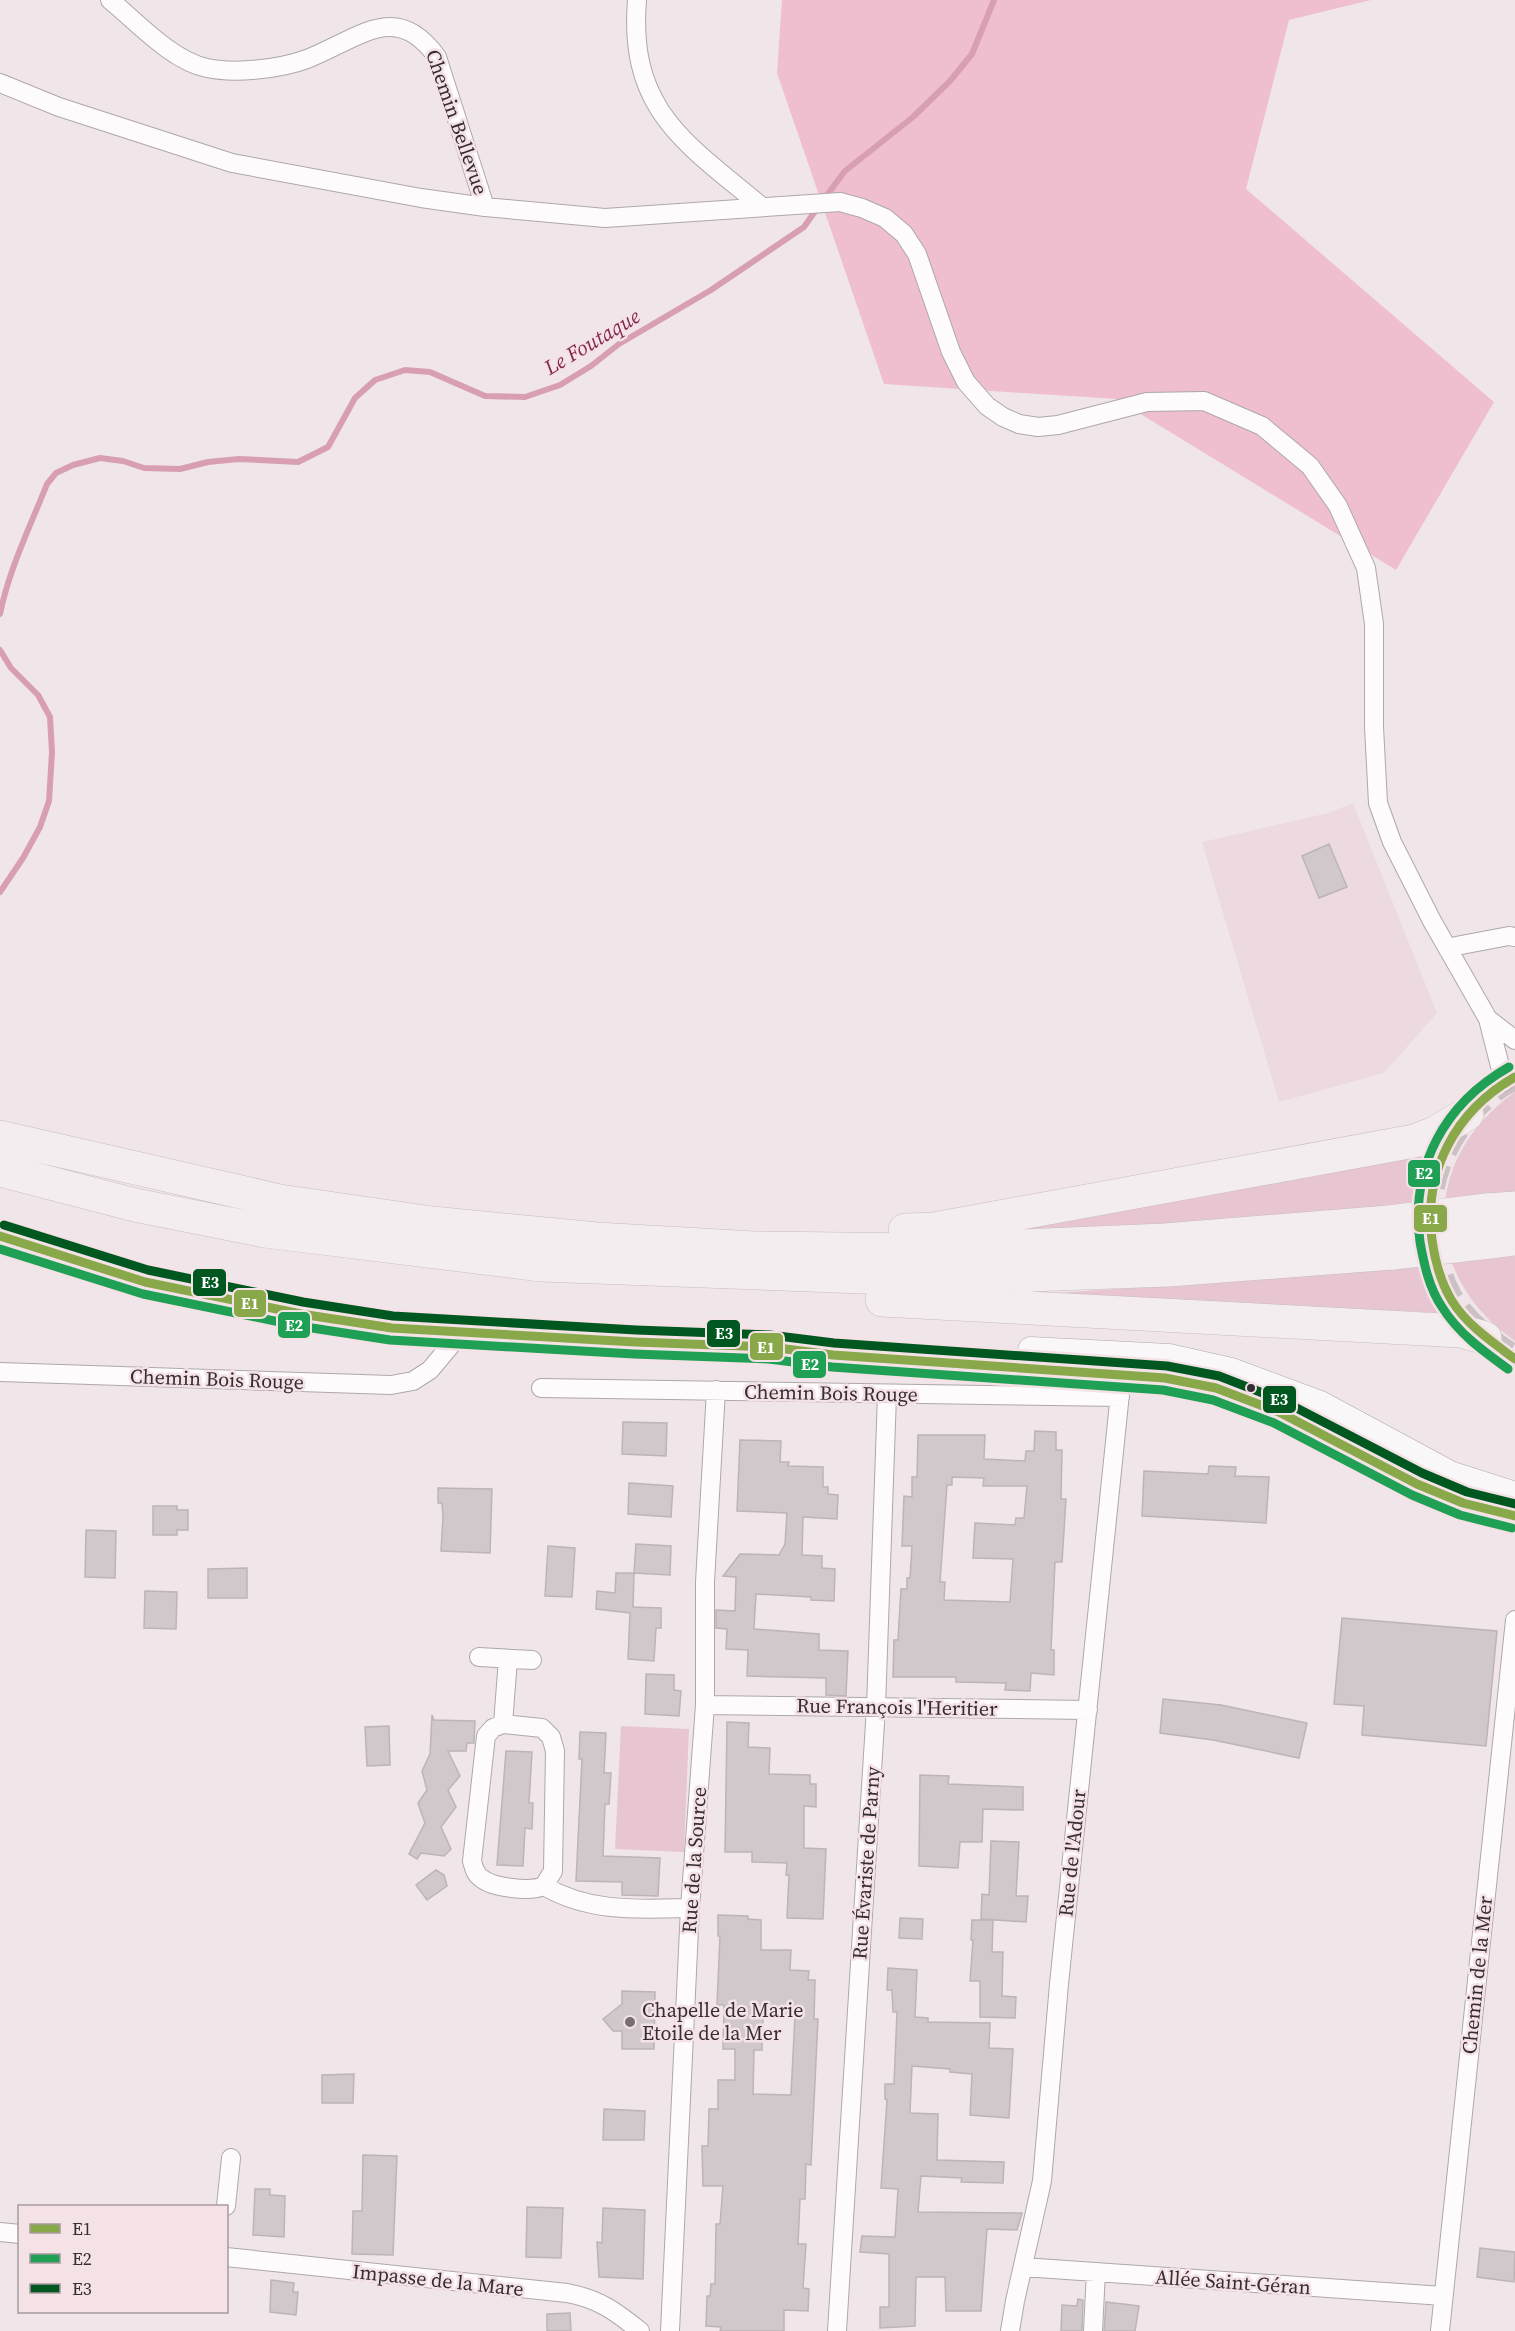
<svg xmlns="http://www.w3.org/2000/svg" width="1515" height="2331" font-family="'Source Serif 4',serif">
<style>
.built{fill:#eddae0}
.green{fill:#e7c6d1}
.forest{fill:#efbfcf}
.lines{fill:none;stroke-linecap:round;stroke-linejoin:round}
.stream{stroke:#d89fb3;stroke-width:6}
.building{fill:#d0c8ca;stroke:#bcb4b7;stroke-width:1.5;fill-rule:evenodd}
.secondary-tunnel{stroke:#cbc1c4;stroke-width:26;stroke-dasharray:26 13;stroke-linecap:butt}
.street-casing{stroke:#afa7a9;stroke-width:20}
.secondary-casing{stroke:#afa7a9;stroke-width:27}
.highway-casing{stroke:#c8bcc0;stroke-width:34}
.street{stroke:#fdfbfc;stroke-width:18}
.secondary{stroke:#faf7f8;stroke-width:26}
.highway{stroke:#f4edef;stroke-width:33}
.highway-bridge-casing{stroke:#c8bcc0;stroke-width:34;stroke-linecap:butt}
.highway-bridge{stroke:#f4edef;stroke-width:33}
.bus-1-casing{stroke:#f4e2e7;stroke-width:14}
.bus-2-casing{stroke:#f4e2e7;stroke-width:14}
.bus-3-casing{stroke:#f4e2e7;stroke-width:14}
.bus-1{stroke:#89a84a;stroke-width:9}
.bus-2{stroke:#1fa055;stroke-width:9}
.bus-3{stroke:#005820;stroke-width:9}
.bus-dot{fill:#352e30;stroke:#f4e2e7;stroke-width:2}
.poi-dot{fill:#766e71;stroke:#f4e2e7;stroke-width:2}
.labels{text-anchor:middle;stroke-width:5;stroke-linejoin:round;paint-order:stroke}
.street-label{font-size:20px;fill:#352e30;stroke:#f4e2e7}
.poi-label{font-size:20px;fill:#352e30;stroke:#f4e2e7;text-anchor:start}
.water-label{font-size:21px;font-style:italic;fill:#81274f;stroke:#f4e2e7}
.line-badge{stroke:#f4e2e7;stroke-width:2}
.badge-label{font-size:16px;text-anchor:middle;font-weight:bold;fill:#fff}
</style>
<rect width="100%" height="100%" fill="#f0e6e9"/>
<path class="built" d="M1353,803L1437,1013L1384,1073L1279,1102L1202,842L1328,813Z"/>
<path class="green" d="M1515,1092V1341C1420,1276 1421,1158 1515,1092Z
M1425,1147C1417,1187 1407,1226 1420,1267C1425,1283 1436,1298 1443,1313L1028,1295L1396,1269L1389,1205L1176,1225L984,1230Z
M621,1726L689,1729L684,1852L615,1849Z"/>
<path class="forest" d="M782,0H1371L1289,20L1246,189L1494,402L1396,570L1116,399L884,384L777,73Z"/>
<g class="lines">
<path class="stream" d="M824,199L845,171L913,117L950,81L972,54L994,0
M0,614C9,569 30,527 47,484L56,473L73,465L100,458L123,461L144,468L180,469L208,462L239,459L298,462L328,447L355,398L375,380L405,370L430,372L485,396L525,397L560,385L591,366L619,344L711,290L804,227L818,207
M0,650L11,668L38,695L50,717L52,752L49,801L40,827L23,858L0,892"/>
</g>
<path class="building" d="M1329,844L1347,887L1319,898L1302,856Z
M623,1422L667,1423L666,1456L622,1454Z
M1035,1431L1056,1432V1450H1062L1061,1499H1066L1062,1562H1055L1051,1650H1054V1675L1031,1673L1030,1691L1005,1690L1006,1683L956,1682V1677H893L894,1640H898L901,1589H907V1578H910L912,1546H902L904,1496L912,1497V1477H917L918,1435H985L984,1459L1025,1461L1026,1451H1034ZM952,1477L984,1478L983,1486H1027L1024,1518H1016L1015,1525L975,1523L973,1558L1013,1559L1010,1602L944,1600L945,1582H940L947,1485H952Z
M740,1440L781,1441L780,1462H789L788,1466L823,1467V1487H828V1494L838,1495L837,1519L803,1517L802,1555L822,1556V1568L835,1569L834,1601L811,1600V1597L756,1594L754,1629L819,1634V1650L848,1651L846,1696L826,1695V1678L747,1676L748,1650L726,1649L727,1629L716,1628V1610L735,1611L736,1577L723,1576L740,1554L779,1555L785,1544L787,1513L737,1511Z
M1209,1466L1236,1467L1235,1476L1269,1477L1266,1523L1142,1516L1144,1471L1208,1474Z
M629,1483L673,1486L671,1517L628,1514Z
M438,1488L492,1489L490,1553L441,1551L443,1517L442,1503H438Z
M153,1506H177V1510H188V1530H177V1535H153Z
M86,1530L116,1531L115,1578L85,1577Z
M636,1544L671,1546L670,1575L634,1573L633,1607L661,1608V1628H656L654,1661L628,1659L630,1613L596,1609L597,1591L615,1593L616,1573H634Z
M548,1546L575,1548L572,1597L545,1596Z
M247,1568V1598H208V1569Z
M145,1591L177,1592L176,1629L144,1628Z
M1342,1618L1497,1631L1486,1746L1362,1735L1364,1706L1334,1704Z
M646,1674L674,1675V1690L681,1691L679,1716L645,1714Z
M1163,1699L1221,1705L1307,1723L1299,1758L1213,1740L1160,1733Z
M432,1715L434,1720L475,1721L474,1741V1743H467L466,1751H448L460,1776L448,1790L456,1807L441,1827L451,1849L444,1856L421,1853L417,1859L409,1854L425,1823L418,1803L427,1790L422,1771L430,1754Z
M727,1722L749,1723L748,1747L770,1748L769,1774L810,1775V1784H816V1807L804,1806V1848L826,1849L823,1919L787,1918L789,1875H786L787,1863L752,1862V1852H725Z
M389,1726L390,1765L367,1766L365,1727Z
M580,1732L606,1733L604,1773H611L609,1804H605L603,1856L660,1858L658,1896L622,1895V1882L576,1881L582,1759H579Z
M506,1751L532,1752L529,1803H533L532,1829L525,1828L523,1866L497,1865Z
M920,1775L949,1776L948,1784L1023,1787V1810L983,1809L982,1842H960L958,1868L919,1866Z
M991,1841L1019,1842L1016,1896H1028L1026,1922L981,1919L982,1894L989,1895Z
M436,1870L444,1875L447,1886L427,1900L416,1885Z
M718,1915L748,1916V1919L761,1920V1950H791L790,1970L809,1971L808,1980H815L814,2019H818L811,2165L806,2164L805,2199H800L798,2244H806L803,2288L809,2289L808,2311L784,2310V2331H720L721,2327L706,2326L707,2296H710L711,2284H715L716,2224H720L723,2186H703L702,2146H708L709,2109H718V2080H735V2049H723L724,2005H717L720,1936H718ZM763,2015H795L791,2095L753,2094L754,2050H762Z
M900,1918L923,1919L922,1939L899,1938Z
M972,1920H993L992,1952H1003L1002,1996L1016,1997L1015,2018L980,2017V1981H970L973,1940H971Z
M888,1968L917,1970L915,2017L928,2018V2022L990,2023L989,2048L1013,2049L1009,2118L970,2115L972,2074L950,2072V2069L912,2066L910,2113L938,2114L937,2160L1004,2162L1003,2183L961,2182L962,2178L921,2176L918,2212L1022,2213L1017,2230L987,2229L981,2311H946L945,2277H916L915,2326L880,2328V2307H889V2254L860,2252L862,2236L895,2237L898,2189L881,2188L887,2100L885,2099V2084H894L897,2012H893L892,1990H887Z
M622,1991L655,1992L654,2049H622V2031H613L603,2019L622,2004Z
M354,2074L353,2103H322V2075Z
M604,2109L645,2111L644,2140H603Z
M363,2155L397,2156L393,2255L352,2254L353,2211H362Z
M255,2189H270V2195L285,2196L284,2237L253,2235Z
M527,2207L563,2208L561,2258L526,2257Z
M603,2208L645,2210L643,2279L599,2277L597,2242L602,2243Z
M1480,2248L1515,2252L1514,2282L1477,2277Z
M271,2280L294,2283L293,2292H298L296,2315L270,2312Z
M1078,2299L1083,2300L1082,2331H1061L1062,2305L1077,2306Z
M1106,2302L1139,2306L1135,2331H1104Z
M570,2313L571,2331H547V2314Z"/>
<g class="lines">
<path class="secondary-tunnel" d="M1515,1077C1470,1098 1433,1152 1430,1202C1429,1229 1434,1263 1445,1288C1459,1320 1488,1340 1515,1359"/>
<defs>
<path id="street" d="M110,0C137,22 172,61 207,68C235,74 280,69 307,59C360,38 396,0 437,57L485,207
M637,0C628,111 686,143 762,207
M0,83L59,107L232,163L421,198L485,207L605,218L840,202L862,208L885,218L904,234L917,254L951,352L966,382L987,406L1003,417L1019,424L1038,427L1058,425L1147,402L1204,401L1262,426L1310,466L1338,506L1366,568L1374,624V727L1378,803L1392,842L1432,921L1488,1019L1504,1082
M1449,951L1456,946L1509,936L1515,937
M1488,1019L1515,1040
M0,1372L391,1385L413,1381L430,1370L461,1333
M541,1388L1120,1397
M479,1657L532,1660
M705,1705L1088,1710
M503,1724L508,1659
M544,1886C530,1892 493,1888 481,1878C475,1874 474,1868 472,1861L486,1736L493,1728L503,1724L542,1728L551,1737L555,1751L553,1871L544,1886C590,1913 639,1909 690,1908
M226,2206L231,2158
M0,2232L20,2234
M226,2257L567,2293C599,2299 615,2311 640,2331
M1023,2267L1443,2296
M670,2331L690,1908L705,1705V1582L716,1390
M837,2331L876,1707L887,1395
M1010,2331L1015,2301L1042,2181L1059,1984L1122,1374
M1093,2331L1096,2272
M1440,2331L1515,1620"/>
<path id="secondary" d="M0,1236L145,1282L301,1314L392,1328L635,1342L770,1347L833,1355L1165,1378L1216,1388L1279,1412L1417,1484L1463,1503L1515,1516
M1031,1350L1169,1357L1231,1371L1320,1404L1450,1474L1515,1495"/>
<path id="highway" d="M0,1137L280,1201L432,1223L597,1239L754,1248L923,1250L1165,1240L1389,1222
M0,1170L135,1205L265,1231L541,1265L916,1279L1169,1270L1393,1253
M1487,1210L1515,1208
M905,1230L934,1229L1414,1141L1435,1133L1467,1114
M1490,1242L1515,1239
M882,1300L1461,1331L1485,1338"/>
</defs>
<use href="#street" class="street-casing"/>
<use href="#secondary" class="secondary-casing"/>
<use href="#highway" class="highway-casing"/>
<use href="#street" class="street"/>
<use href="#secondary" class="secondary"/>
<use href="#highway" class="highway"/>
<defs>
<path id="highway-bridge" d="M1389,1222L1487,1210
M1393,1253L1490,1242"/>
</defs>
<use href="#highway-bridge" class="highway-bridge-casing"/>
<use href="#highway-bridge" class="highway-bridge"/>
<defs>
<path id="bus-1" d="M1515,1077C1455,1111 1423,1172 1432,1240C1435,1261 1441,1283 1452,1301C1467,1325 1492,1342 1515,1359
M0,1236L145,1282L301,1314L392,1328L635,1342L770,1347L833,1355L1165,1378L1216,1388L1279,1412L1417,1484L1463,1503L1515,1516"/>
<path id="bus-2" d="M0,1249L143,1294L299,1326L390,1340L634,1354L769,1359L832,1367L1163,1390L1213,1400L1274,1423L1412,1495L1460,1515L1512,1528
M1508,1369C1483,1351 1458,1333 1442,1307C1429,1288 1424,1264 1420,1242C1410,1167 1444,1104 1509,1067"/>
<path id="bus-3" d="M4,1225L148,1270L303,1302L393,1316L636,1330L770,1335L834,1343L1167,1366L1219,1376L1283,1401L1422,1473L1467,1492L1515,1504"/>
</defs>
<use href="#bus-1" class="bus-1-casing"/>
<use href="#bus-2" class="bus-2-casing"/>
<use href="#bus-3" class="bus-3-casing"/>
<use href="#bus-1" class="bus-1"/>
<use href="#bus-2" class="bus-2"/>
<use href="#bus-3" class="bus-3"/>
</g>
<circle class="bus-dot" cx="1251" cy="1388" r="5"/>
<circle class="poi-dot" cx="630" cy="2022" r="6"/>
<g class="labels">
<g class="street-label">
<text transform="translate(457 122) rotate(71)" y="7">Chemin Bellevue</text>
<text transform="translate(217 1379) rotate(2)" y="7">Chemin Bois Rouge</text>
<text transform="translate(831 1393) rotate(1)" y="7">Chemin Bois Rouge</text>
<text transform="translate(897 1707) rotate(1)" y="7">Rue François l'Heritier</text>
<text transform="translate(1072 1853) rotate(-84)" y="7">Rue de l'Adour</text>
<text transform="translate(694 1860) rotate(-86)" y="7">Rue de la Source</text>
<text transform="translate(866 1863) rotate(-86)" y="7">Rue Évariste de Parny</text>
<text transform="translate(1477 1975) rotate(-84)" y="7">Chemin de la Mer</text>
<text transform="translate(438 2280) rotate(6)" y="7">Impasse de la Mare</text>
<text transform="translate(1233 2282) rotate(4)" y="7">Allée Saint-Géran</text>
</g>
<g class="poi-label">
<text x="642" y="2017">Chapelle de Marie<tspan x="642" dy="23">Etoile de la Mer</tspan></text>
</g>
<g class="water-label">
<text transform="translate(592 342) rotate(-31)" y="7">Le Foutaque</text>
</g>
</g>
<g class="line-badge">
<rect x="1407" y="1159" width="34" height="29" rx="6" fill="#1fa055"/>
<rect x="1413" y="1204" width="35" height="29" rx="6" fill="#89a84a"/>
<rect x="192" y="1268" width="35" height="29" rx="6" fill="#005820"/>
<rect x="233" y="1289" width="34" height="29" rx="6" fill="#89a84a"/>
<rect x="277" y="1311" width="34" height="28" rx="6" fill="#1fa055"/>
<rect x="706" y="1319" width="35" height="29" rx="6" fill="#005820"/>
<rect x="749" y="1332" width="35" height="29" rx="6" fill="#89a84a"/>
<rect x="792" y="1350" width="35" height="29" rx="6" fill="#1fa055"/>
<rect x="1262" y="1385" width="35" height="29" rx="6" fill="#005820"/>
</g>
<g class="badge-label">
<text x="1424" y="1179">E2</text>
<text x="1431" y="1224">E1</text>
<text x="210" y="1288">E3</text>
<text x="250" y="1309">E1</text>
<text x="294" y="1331">E2</text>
<text x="724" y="1339">E3</text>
<text x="766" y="1353">E1</text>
<text x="810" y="1370">E2</text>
<text x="1279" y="1405">E3</text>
</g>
<rect x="18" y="2205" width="210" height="108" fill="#f4e2e7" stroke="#a89a9e" stroke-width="1.5"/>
<rect x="30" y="2224" width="30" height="9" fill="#89a84a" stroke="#a89a9e" stroke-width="1.5"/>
<text x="72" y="2235" font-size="18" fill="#352e30">E1</text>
<rect x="30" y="2254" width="30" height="9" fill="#1fa055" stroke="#a89a9e" stroke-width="1.5"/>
<text x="72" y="2265" font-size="18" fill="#352e30">E2</text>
<rect x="30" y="2284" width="30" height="9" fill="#005820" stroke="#a89a9e" stroke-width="1.5"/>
<text x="72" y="2295" font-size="18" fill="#352e30">E3</text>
</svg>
